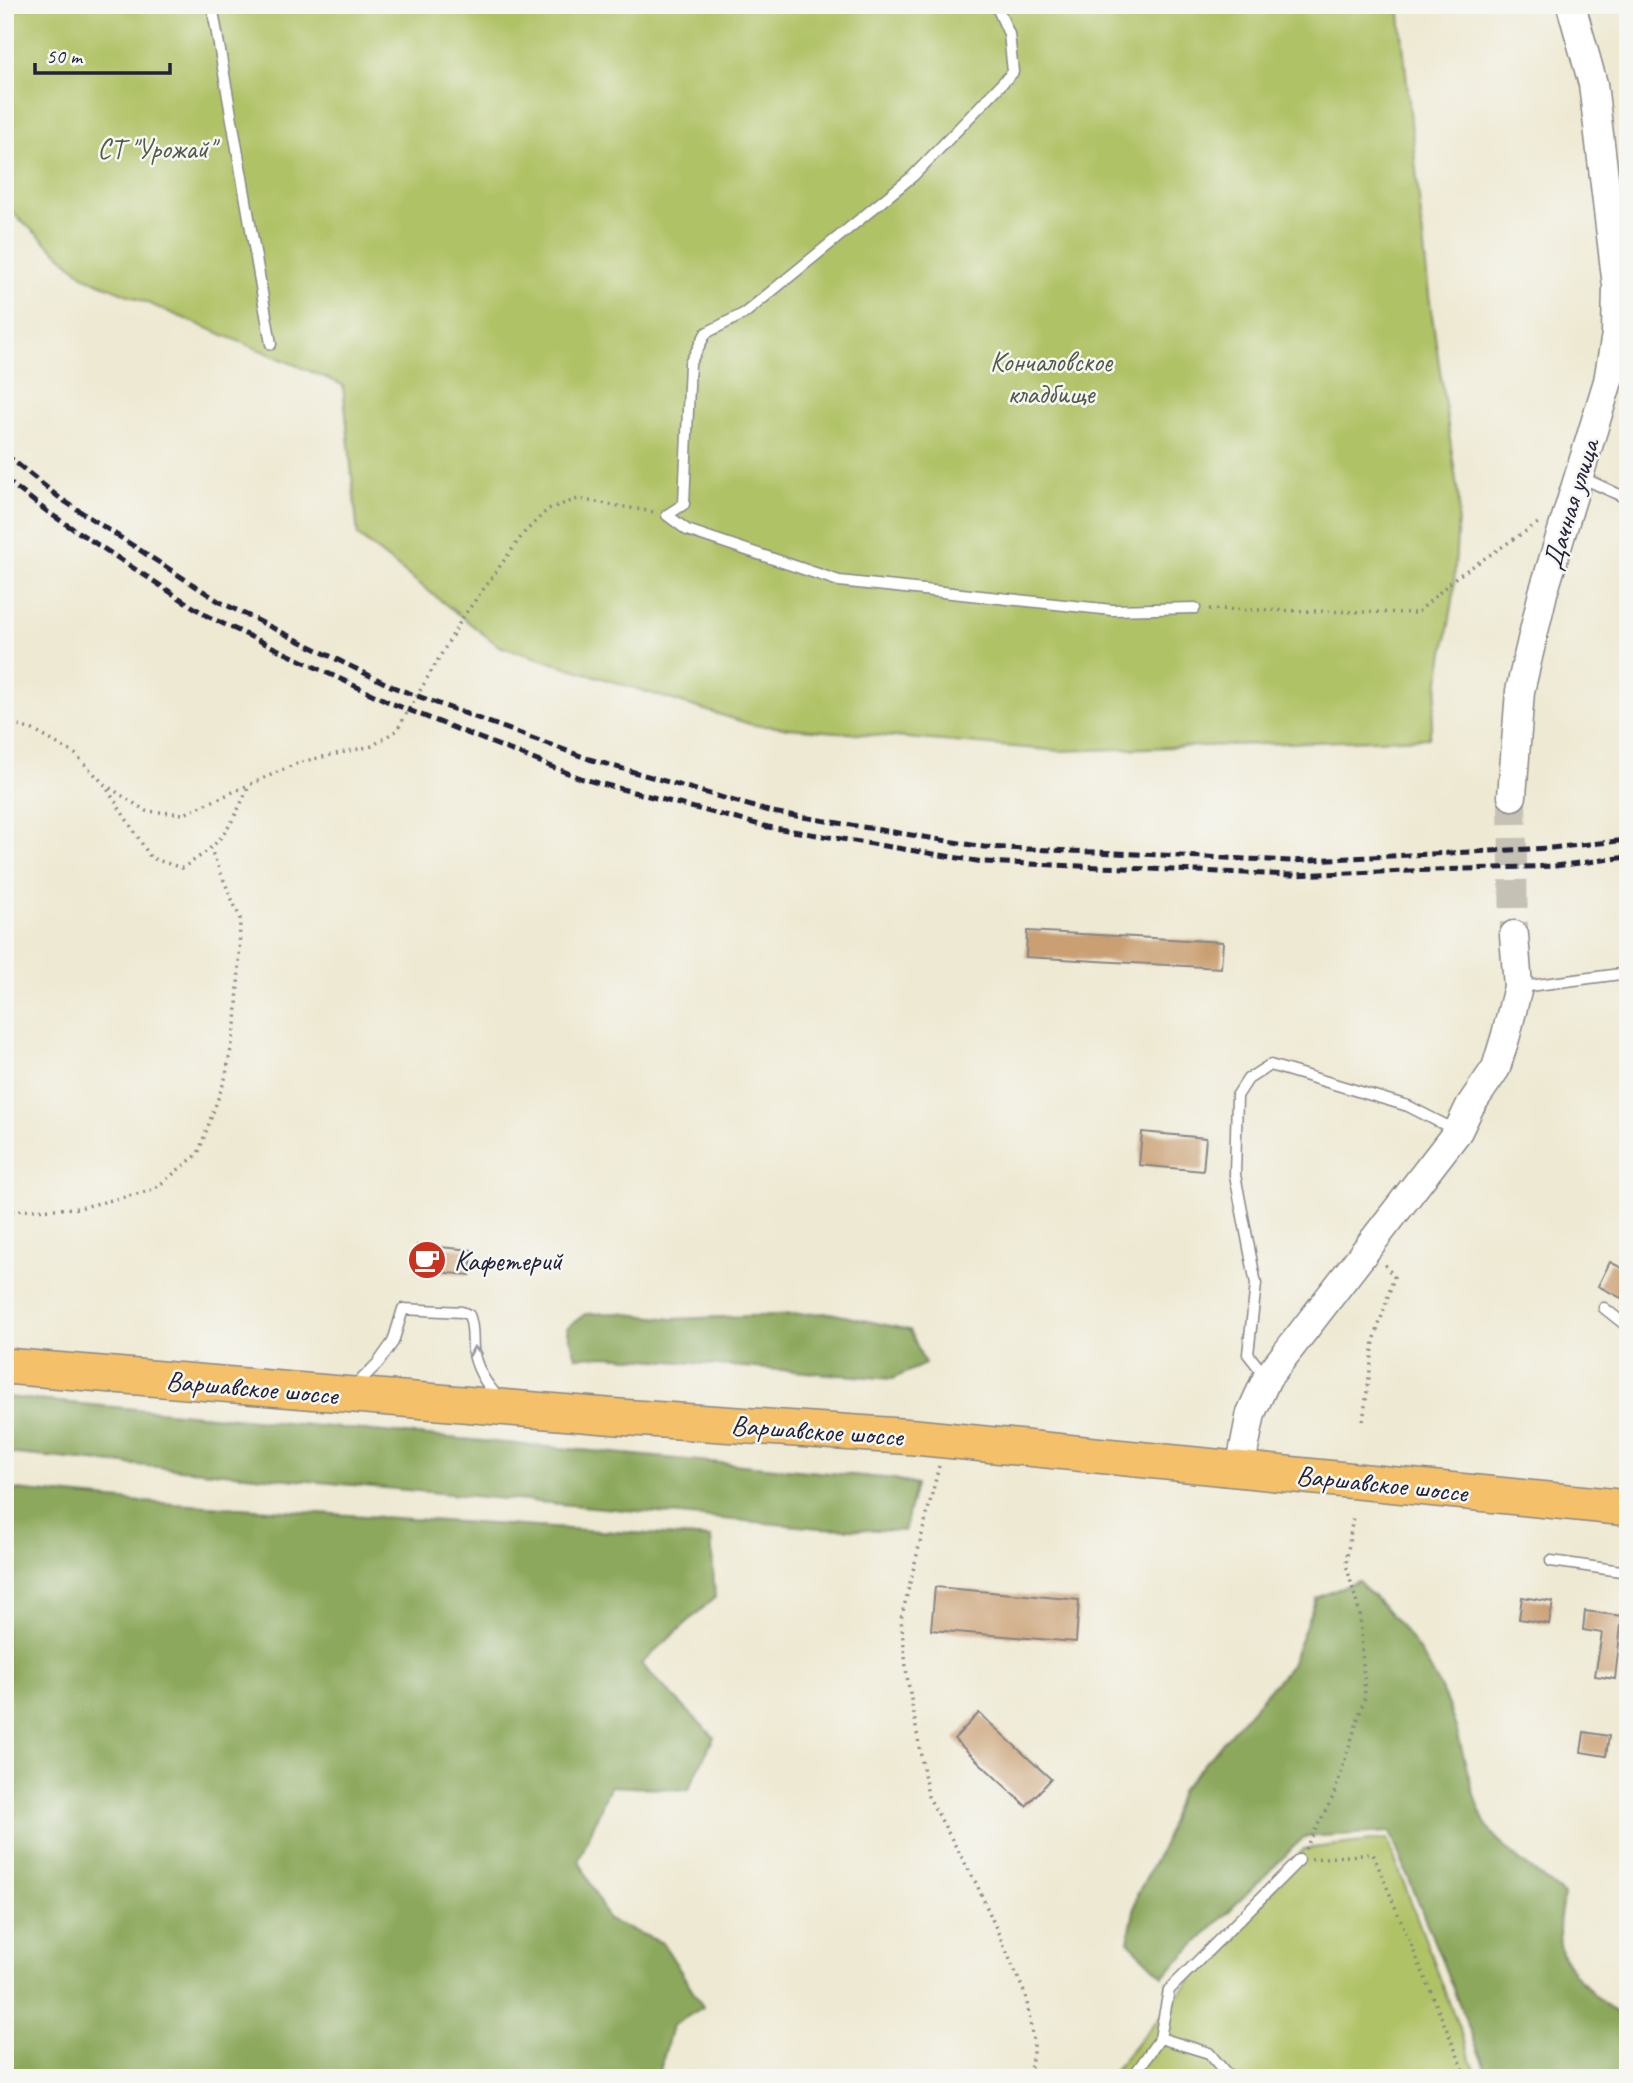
<svg xmlns="http://www.w3.org/2000/svg" width="1633" height="2083" font-family="Caveat,sans-serif">
<style>
.green{fill:#b0c266;stroke:#697250;stroke-width:2}
.forest{fill:#8ca85b;stroke:#57654b;stroke-width:2}
.building{fill:#caa073}
.lines{fill:none;stroke-linecap:round;stroke-linejoin:round}
.tertiary-tunnel{stroke:#c5c1b4;stroke-width:28;stroke-dasharray:28 14;stroke-linecap:butt}
.service-casing{stroke:#888686;stroke-width:13}
.tertiary-casing{stroke:#888686;stroke-width:31}
.primary-casing{stroke:#888686;stroke-width:38}
.path{stroke:#888686;stroke-width:3.5;stroke-dasharray:2 5;stroke-linecap:butt}
.service{stroke:#fff;stroke-width:10}
.tertiary{stroke:#fff;stroke-width:28}
.primary{stroke:#f4c16a;stroke-width:35}
.rail{stroke:#22223b;stroke-width:5;stroke-dasharray:10 5;stroke-linecap:butt}
.oneway{stroke:#9c9ca7}
.labels{text-anchor:middle;stroke-width:5;stroke-linejoin:round;paint-order:stroke}
.park-label{font-size:28px;fill:#545a4a;stroke:#f6f6f2}
.street-label{font-size:28px;fill:#22223b;stroke:#f6f6f2}
.poi-label{font-size:28px;fill:#22223b;stroke:#f6f6f2;text-anchor:start}
</style>
<rect width="100%" height="100%" fill="#f6f6f2"/>
<filter id="ink" filterUnits="userSpaceOnUse"><feTurbulence type="fractalNoise" baseFrequency=".0143" numOctaves="2"/><feDisplacementMap in="SourceGraphic" scale="14" xChannelSelector="R" yChannelSelector="G"/><feConvolveMatrix kernelMatrix="1 2 1 2 8 2 1 2 1" color-interpolation-filters="sRGB"/></filter>
<filter id="wash" filterUnits="userSpaceOnUse"><feTurbulence type="fractalNoise" baseFrequency=".00686" numOctaves="4" result="noise"/><feDisplacementMap in="SourceGraphic" scale="28" xChannelSelector="R" yChannelSelector="G"/><feGaussianBlur stdDeviation="1.57" result="paint"/><feColorMatrix in="noise" values="0 0 0 0 0 0 0 0 0 0 0 0 0 0 0 0 0 1.4 0 .05"/><feComposite in="paint" operator="in"/></filter>
<g filter="url(#wash)">
<rect width="100%" height="100%" fill="#eee9d2"/>
<path class="green" d="M5,5H1399L1429,295L1459,501L1453,601L1429,738L1061,751L753,725L499,646L358,536L343,385L85,277L5,206Z
M1387,1839L1478,2078H1107L1304,1849Z"/>
<path class="forest" d="M618,1313L672,1319L830,1313L910,1330L925,1364L892,1379L606,1356L576,1357L567,1328L585,1314Z
M5,1397L895,1479L916,1485L904,1531L820,1528L5,1453Z
M5,1489L143,1502L711,1538L715,1597L641,1664L714,1737L688,1790L610,1786L579,1860L608,1920L663,1943L703,2007L672,2026L658,2078H5Z
M1358,1581C1403,1624 1436,1664 1455,1725C1464,1752 1474,1811 1491,1832C1510,1856 1540,1875 1564,1895C1560,1913 1557,1931 1561,1950C1566,1972 1610,2010 1628,2023V2078H1489L1390,1832L1304,1837L1163,1976L1128,1942L1137,1895L1164,1843L1180,1791L1291,1665L1316,1598Z"/>
<g id="blocks">
<path class="building" d="M1027,931L1223,942L1221,968L1026,957Z
M1142,1132L1206,1138L1203,1171L1139,1165Z
M417,1245L472,1250L470,1275L415,1270Z
M1610,1262L1628,1271V1288L1623,1299L1598,1286Z
M935,1587L1079,1600L1076,1642L931,1630Z
M1522,1597L1553,1602L1549,1624L1519,1619Z
M1585,1611L1622,1616L1615,1679L1595,1676L1602,1633L1583,1630Z
M979,1713L1051,1779L1026,1806L954,1739Z
M1584,1732L1609,1736L1606,1756L1581,1752Z"/>
</g>
</g>
<g filter="url(#ink)">
<use href="#blocks" fill-opacity="0" stroke="#888686" stroke-width="2"/>
<g class="lines">
<path class="tertiary-tunnel" d="M1512,796L1514,935"/>
<defs>
<path id="service" d="M212,5L271,344
M996,5L1009,34L1013,72L913,176L745,313L706,333L690,363L684,504L667,515L687,530L839,581L1112,610L1195,608
M1610,380L1628,375
M1581,477L1628,499
M1521,987L1628,973
M1604,1308L1628,1327
M1266,1377L1248,1354L1256,1284L1235,1175L1237,1096L1248,1079L1270,1065L1408,1106L1455,1130
M354,1387L378,1363L393,1342L403,1309L462,1312L469,1315C474,1327 472,1337 473,1349C476,1368 486,1385 500,1399
M1551,1561L1628,1572
M1160,2038L1209,2053L1230,2078
M1132,2078L1160,2038L1169,1990L1299,1860"/>
<path id="tertiary" d="M1512,796L1520,691L1543,593L1608,381L1616,334L1617,286L1593,84L1571,5
M1240,1469L1251,1413L1267,1378L1458,1131L1470,1106L1496,1068L1506,1035L1518,987L1514,935"/>
<path id="primary" d="M5,1366L619,1417L915,1437L1628,1508"/>
</defs>
<use href="#service" class="service-casing"/>
<use href="#tertiary" class="tertiary-casing"/>
<use href="#primary" class="primary-casing"/>
<path class="path" d="M1209,609L1417,613L1455,578L1541,521
M5,722L33,730L75,754L104,784L151,858L182,868C223,843 229,830 248,788
M104,784L146,811L184,814L300,762L372,746L397,730L463,617L524,533L548,509L578,499L654,512
M5,1211L79,1208L153,1190L198,1154L225,1079L236,1024L239,968L240,918L211,850
M1363,1421L1374,1341L1394,1277L1383,1262
M939,1466L901,1619L907,1676L928,1796L977,1885L1026,1996L1034,2046L1029,2078
M1305,1849L1333,1797L1365,1697L1360,1615L1346,1564L1353,1516
M1311,1859L1373,1854L1467,2078"/>
<use href="#service" class="service"/>
<use href="#tertiary" class="tertiary"/>
<use href="#primary" class="primary"/>
<path class="rail" d="M5,454L61,499L220,602L393,687L589,759L772,812L984,847L1291,861L1551,848L1628,840
M5,479L49,513L207,616L391,703L583,779L768,827L983,862L1291,875L1555,866L1628,857"/>
</g>
<defs><path id="oneway-chevron" d="M-2-3.5L2.5 0L-2 3.5" fill="none" stroke-width="1.6" stroke-linecap="round" stroke-linejoin="round" transform="scale(1.75)"/></defs>
<use class="oneway" href="#oneway-chevron" transform="translate(475 1351) rotate(-100)"/>
</g>
<defs>
<symbol id="cafe-disc" viewBox="-11 -11 22 22"><circle r="9.5" fill="#c8321e" stroke="#f6f6f2"/><path d="M-5.5-4.5H6V0H3Q3 3.5 0 3.5H-2.5Q-5.5 3.5-5.5 0ZM3-3.2v2h1.7v-2ZM-6 4.5H4V6H-6Z" fill="#fff"/></symbol>
</defs>
<g fill-rule="evenodd">
<use href="#cafe-disc" x="405" y="1238" width="44" height="44"/>
</g>
<g class="labels">
<g class="park-label">
<text x="156" y="158">СТ "Урожай"</text>
<text x="1051" y="371">Кончаловское<tspan x="1051" dy="32">кладбище</tspan></text>
</g>
<g class="street-label">
<text transform="translate(1570 504) rotate(-73)" y="10">Дачная улица</text>
<text transform="translate(252 1387) rotate(5)" y="10">Варшавское шоссе</text>
<text transform="translate(817 1430) rotate(4)" y="10">Варшавское шоссе</text>
<text transform="translate(1382 1483) rotate(6)" y="10">Варшавское шоссе</text>
</g>
<g class="poi-label">
<text x="454" y="1270">Кафетерий</text>
</g>
</g>
<rect width="1633" height="2083" fill="none" stroke="#f6f6f2" stroke-width="28"/>
<path d="M35 63v10h135v-10" fill="none" stroke="#22223b" stroke-width="3.5"/>
<text x="46" y="63" font-size="21" fill="#22223b" stroke="#f6f6f2" stroke-width="5" paint-order="stroke">50 m</text>
</svg>
